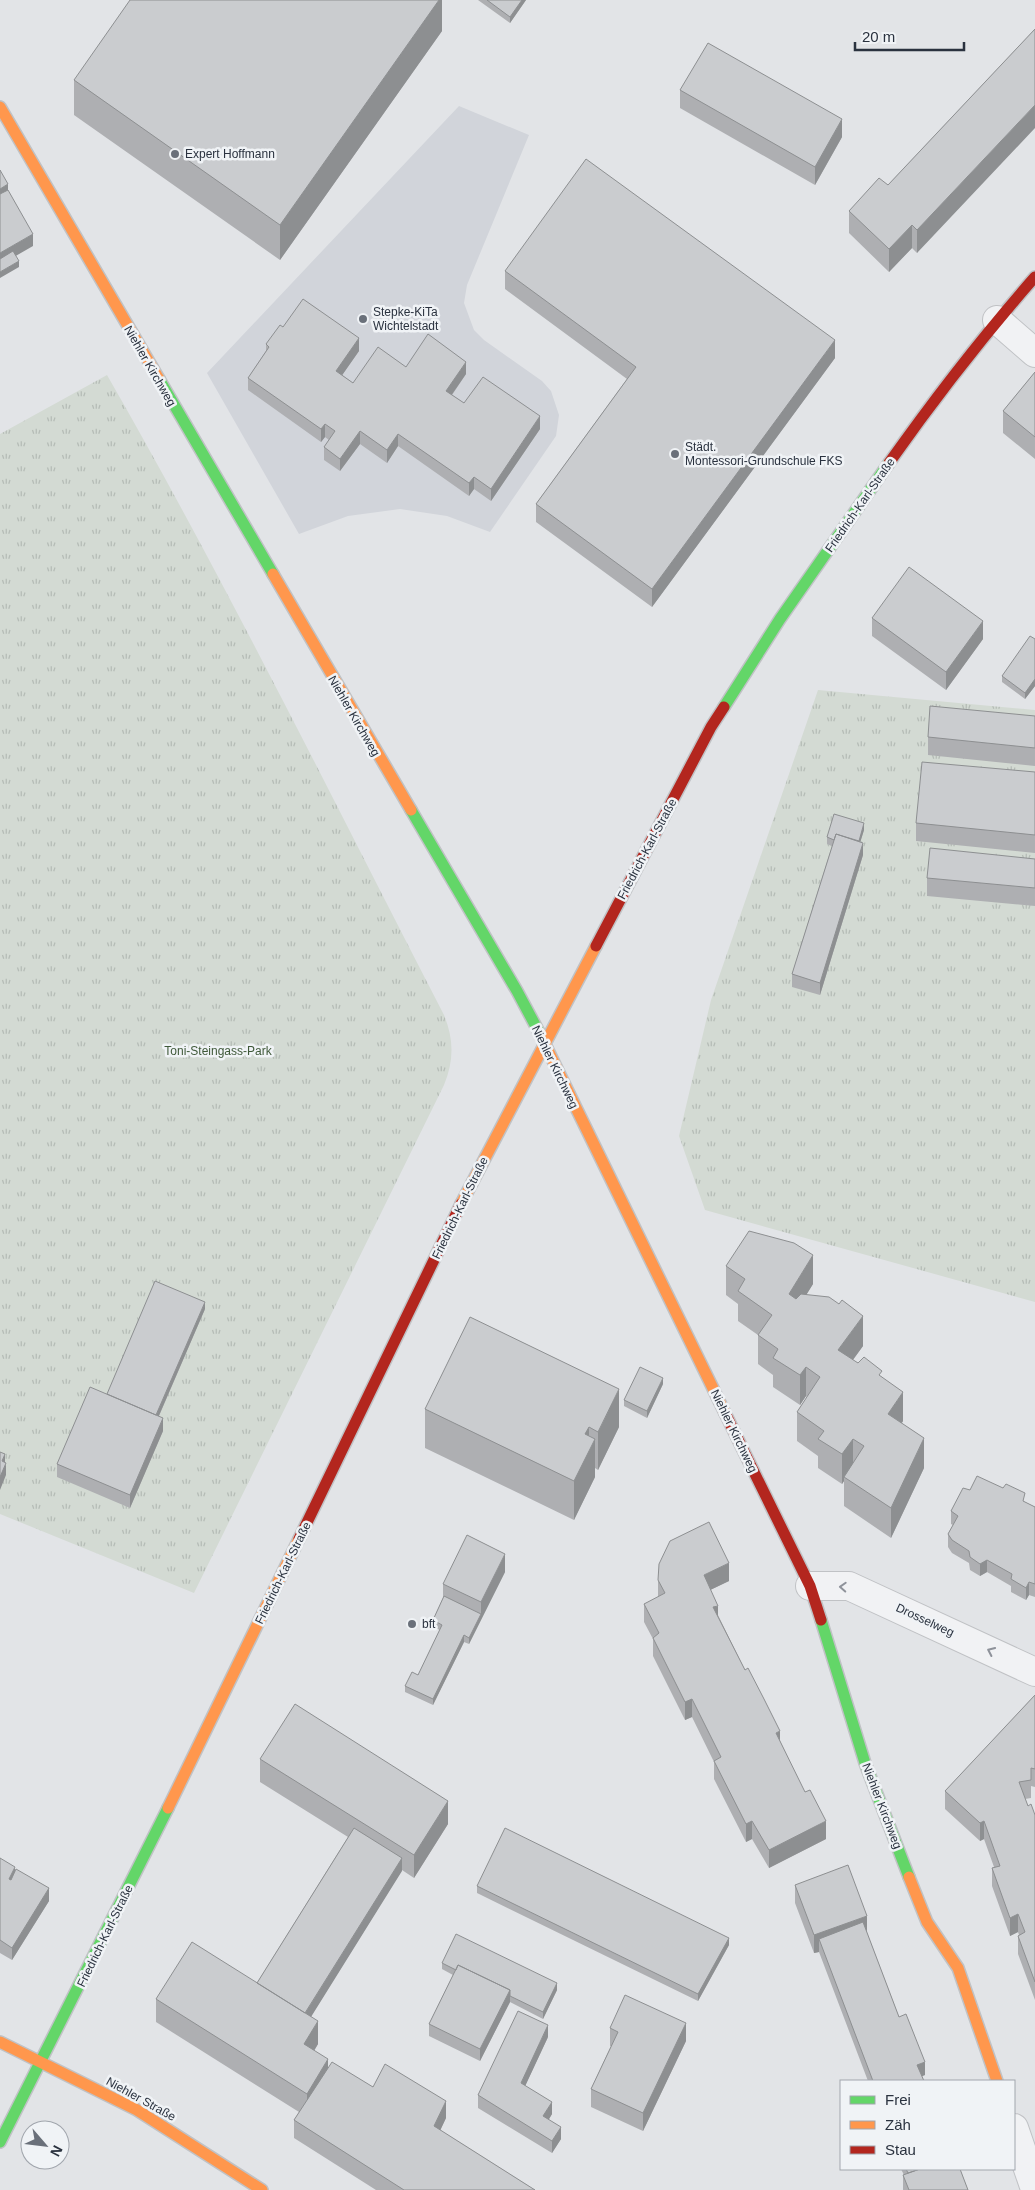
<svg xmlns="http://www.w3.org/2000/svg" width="1035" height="2190" font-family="Arial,sans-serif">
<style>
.built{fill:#d1d4da}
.park{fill:url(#park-tufts)}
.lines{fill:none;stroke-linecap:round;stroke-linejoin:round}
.street-casing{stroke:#c0c2c5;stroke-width:30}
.fast-casing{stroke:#c0c2c5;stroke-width:14}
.slow-casing{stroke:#c0c2c5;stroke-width:14}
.jam-casing{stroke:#c0c2c5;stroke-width:14}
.street{stroke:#f1f2f4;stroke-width:28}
.fast{stroke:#63d668;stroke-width:11}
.slow{stroke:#ff974d;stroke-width:11}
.jam{stroke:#b3261e;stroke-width:11}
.wall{fill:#aeafb2}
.shaded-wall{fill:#8d8f91}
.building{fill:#cacccf;stroke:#8d8f91}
.oneway{stroke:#8e929a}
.poi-dot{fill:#6a707a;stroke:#f0f3f6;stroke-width:2}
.labels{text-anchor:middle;stroke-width:5;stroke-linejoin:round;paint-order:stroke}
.poi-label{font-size:12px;fill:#2a323f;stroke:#f0f3f6;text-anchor:start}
.street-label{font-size:12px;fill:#2a323f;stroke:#f0f3f6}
.park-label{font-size:12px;fill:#3f5939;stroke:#f0f3f6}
</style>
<defs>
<pattern id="park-tufts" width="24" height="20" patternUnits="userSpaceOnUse" patternTransform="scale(1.25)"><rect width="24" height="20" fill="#d3dad3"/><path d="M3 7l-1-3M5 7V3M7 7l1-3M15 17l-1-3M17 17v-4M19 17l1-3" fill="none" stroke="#b5bcb6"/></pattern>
</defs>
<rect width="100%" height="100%" fill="#e2e4e7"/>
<path class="built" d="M459,106L529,135L467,285L464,303L474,330L484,340L542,381L551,391L559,415L556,436L490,532L447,516L400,509L348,516L299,534L207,373Z"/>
<path class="park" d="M107,375C227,584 333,800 444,1015C454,1039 454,1061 444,1085L194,1593L0,1514V434Z
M818,690L1035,710V1302L705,1210L679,1136L711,1000Z"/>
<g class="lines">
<defs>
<path id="street" d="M997,320L1035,353
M810,1586H849L1035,1672
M1014,2128L1035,2189"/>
<path id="fast" d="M159,379L273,574
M724,707L780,619L889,463
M411,810L517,991L541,1036
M821,1620L865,1763L909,1877
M0,2142L168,1808"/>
<path id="slow" d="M0,107L159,379
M273,574L411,810
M541,1036L725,1413
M461,1204L596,946
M168,1808L299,1539
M909,1877L927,1922L958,1968L997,2081
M0,2042L137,2110L262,2190"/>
<path id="jam" d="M889,463C935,398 983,336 1035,277
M596,946L711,727L724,707
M725,1413L810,1586L821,1620
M299,1539L461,1204"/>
</defs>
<use href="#street" class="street-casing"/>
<use href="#fast" class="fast-casing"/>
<use href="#slow" class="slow-casing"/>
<use href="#jam" class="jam-casing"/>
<use href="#street" class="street"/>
<use href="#fast" class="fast"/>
<use href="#slow" class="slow"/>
<use href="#jam" class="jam"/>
</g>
<path class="wall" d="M442,0V31L280,260L74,115V80Z
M478,0H526L510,23Z
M1035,29L917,253L912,248L889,272L849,233V211L888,185Z
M680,90L842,137L815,185L680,108Z
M505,271L835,358L652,607L536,522V504L627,379L505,289Z
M283,327L359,351L342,375L353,383L406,367L466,374L452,395L464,403L540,429L491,501L474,489L469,496L398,446L387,463L360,444L340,471L324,460V447L329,440L325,437L321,442L248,390V378L266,351V344Z
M1035,372V459L1003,433V411Z
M872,618L983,639L946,690L872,636Z
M1035,639V686L1025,699L1002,682V676Z
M1035,716V766L928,755V737Z
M1035,772V853L916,841V823Z
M864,830L860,842L863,855L820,995L792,987V974L832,846L827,844V837Z
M1035,859V906L927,896V878Z
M726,1266L813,1284L806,1295L863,1346L853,1360L882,1377L903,1421L902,1423L924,1468L891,1538L844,1506V1481L842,1484L818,1468V1456L797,1441V1412L807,1397L806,1396L800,1405L773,1387V1375L758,1364V1335L738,1321V1304L726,1295Z
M205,1309L159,1416L163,1431L130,1508L57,1477V1464L107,1394Z
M663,1384L647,1418L624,1406V1400Z
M425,1409L619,1427L598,1470L595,1468V1477L574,1520L425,1448Z
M1003,1488L1025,1502L1035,1507V1597L1029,1595L1026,1600L1011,1592V1586L987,1572L980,1576L970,1570L969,1563L952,1553L948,1547V1534L953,1525L951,1524V1511L970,1490Z
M505,1572L469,1644L464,1642L433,1705L405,1692V1686L418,1675L440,1630L433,1627V1620L443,1598V1584Z
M658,1580L729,1581L710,1590L718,1615L780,1741L826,1839L769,1868L752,1839L746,1842L714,1779V1762L692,1717L685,1720L653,1656V1639L644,1622V1604L658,1597Z
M1035,1695V1787L1031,1786V1798L1025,1799L1028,1806L1035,1815V2000L1018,1954V1936L1019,1935L1018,1932L1010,1936L992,1886V1868L994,1867L984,1839L980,1841L945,1809V1791Z
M260,1759L448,1824L414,1878L402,1870L311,2016L318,2044L314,2051L328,2067L373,2087L446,2118L440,2130L535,2190H376L294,2138V2120L299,2112L156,2022V1999L257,1983L348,1837L260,1782Z
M0,1858L49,1901L12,1960L0,1953Z
M795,1885L867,1933L899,2017L925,2075L922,2076L924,2081H868L819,1952L814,1953L795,1903Z
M477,1886L729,1945L698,2001L477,1893Z
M442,1963L557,1990L543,2019L510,2002L480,2061L429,2036V2024L453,1975L442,1969Z
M610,2028L686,2041L643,2131L591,2107V2089L611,2046H610Z
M548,2037L525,2086L552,2114L549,2119L561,2139L552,2153L478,2108V2095Z
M901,2169H960L968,2190H903V2175H904Z"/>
<path class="shaded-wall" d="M439,0H442V31L280,260V225Z
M522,0H526L510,23V17Z
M1035,105V128L917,253V230Z
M842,119V137L815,185V167Z
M8,184V202L0,206V189Z
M912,225V248L889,272V249Z
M33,234V246L0,265V253Z
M19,261V267L0,278V272Z
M359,338V351L336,384V371Z
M835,340V358L652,607V589Z
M466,362V374L446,403V391Z
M540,416V429L491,501V489Z
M325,424V437L321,442V429Z
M360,431V444L340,471V459Z
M398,434V446L387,463V450Z
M474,477V489L469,496V483Z
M983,621V639L946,690V672Z
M1035,679V686L1025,699V693Z
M864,823V830L857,853V847Z
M863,843V855L820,995V983Z
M813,1255V1284L789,1323V1294Z
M205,1302V1309L154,1427V1420Z
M863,1316V1346L838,1380V1350Z
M806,1367V1396L800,1405V1375Z
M663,1378V1384L647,1418V1411Z
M619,1389V1427L598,1470V1432Z
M903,1392V1421L888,1443V1414Z
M163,1418V1431L130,1508V1495Z
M589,1427V1451L595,1439V1477L574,1520V1481L585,1434Z
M924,1438V1468L891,1538V1508Z
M853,1439V1469L844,1477V1481L842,1484V1454Z
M5,1454V1466L6,1463V1475L0,1490V1477L2,1461Z
M505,1554V1572L481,1620V1602Z
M987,1560V1572L980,1576V1564Z
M729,1563V1581L704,1593V1575Z
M1029,1582V1595L1026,1600V1588Z
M718,1606V1624L713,1607Z
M481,1614V1620L469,1644V1638Z
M464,1635V1642L433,1705V1699Z
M692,1699V1717L685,1720V1702Z
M780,1731V1749L776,1733Z
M448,1801V1824L414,1878V1855Z
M752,1821V1839L746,1842V1824Z
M826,1821V1839L769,1868V1850Z
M984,1821V1839L980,1841V1823Z
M402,1858V1871L301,2033V2020Z
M15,1867V1880L9,1891V1879Z
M49,1888V1901L12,1960V1948Z
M1018,1914V1932L1010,1936V1918Z
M867,1916V1933L819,1939V1952L814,1953V1935Z
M729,1938V1945L698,2001V1994Z
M557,1983V1990L543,2019V2012Z
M510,1990V2002L480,2061V2049Z
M318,2021V2044L304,2067V2044Z
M686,2023V2041L643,2131V2113Z
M548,2025V2037L521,2095V2083Z
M328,2059V2082L307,2116V2094Z
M925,2062V2075L917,2078V2065Z
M446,2101V2118L434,2144V2126Z
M552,2102V2114L543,2129V2116Z
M561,2127V2139L552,2153V2141Z"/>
<path class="building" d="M130,0H439L280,225L74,80Z
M487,0H522L510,17Z
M1035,29V105L917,230L912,225L889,249L849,211L879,178L888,185Z
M708,43L842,119L815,167L680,90Z
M586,159L835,340L652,589L536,504L636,367L505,271Z
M0,170L8,184L0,189Z
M8,190L33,234L0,253V194Z
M13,251L19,261L0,272V259Z
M303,299L359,338L336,371L353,383L378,347L406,367L428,334L466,362L446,391L464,403L483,377L540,416L491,489L474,477L469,483L398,434L387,450L360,431L340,459L324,447L335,431L325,424L321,429L248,378L269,347L266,344L280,325L283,327Z
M1035,372V437L1003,411Z
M909,567L983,621L946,672L872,618Z
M1030,636L1035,639V679L1025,693L1002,676Z
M930,706L1035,716V748L928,737Z
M922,762L1035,772V835L916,823Z
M834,814L864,823L859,841L836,834L834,840L827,837Z
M836,834L863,843L820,983L792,974Z
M930,848L1035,859V888L927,878Z
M749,1231L794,1243L813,1255L789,1294L796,1299L801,1294L829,1297L839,1304L842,1300L863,1316L838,1350L858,1363L864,1357L882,1371L879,1375L903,1392L888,1414L924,1438L891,1508L844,1477L864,1446L853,1439L842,1454L818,1439L824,1431L797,1412L820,1377L806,1367L800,1375L773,1358L778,1349L758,1335L772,1315L738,1291L745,1279L726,1266Z
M155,1281L205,1302L156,1415L107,1394Z
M470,1317L619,1389L598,1432L589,1427L585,1434L595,1439L574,1481L425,1409Z
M640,1367L663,1378L647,1411L624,1400Z
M90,1387L163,1418L130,1495L57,1464Z
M0,1452L5,1454L2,1461L6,1463L0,1477Z
M977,1476L1003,1488L1006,1484L1025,1493L1023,1501L1035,1507V1584L1029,1582L1026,1588L1011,1579L1012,1574L987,1560L980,1564L970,1557L969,1551L952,1540L948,1534L958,1516L951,1511L963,1488L970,1490Z
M709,1522L729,1563L704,1575L718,1606L713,1607L745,1670L748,1668L764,1699L780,1731L776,1733L805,1792L810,1790L826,1821L769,1850L752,1821L746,1824L714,1761L721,1757L692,1699L685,1702L653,1638L659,1633L644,1604L665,1593L658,1580L659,1564L670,1541Z
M467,1535L505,1554L481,1602L443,1584Z
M444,1596L481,1614L469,1638L464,1635L433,1699L405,1686L412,1672L418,1675L442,1625L433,1620Z
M1035,1695V1769L1031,1768V1780L1019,1782L1028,1806L1031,1804L1035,1815V1982L1018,1936L1025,1932L1018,1914L1010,1918L992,1868L1000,1866L984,1821L980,1823L945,1791Z
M295,1704L448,1801L414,1855L260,1759Z
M354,1828L402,1858L305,2013L257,1983Z
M505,1828L729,1938L698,1994L477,1886Z
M0,1858L15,1867L9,1879L11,1880L16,1869L49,1888L12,1948L0,1940Z
M848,1865L867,1916L814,1935L795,1885Z
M863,1922L899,2017L906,2014L925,2062L917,2065L924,2081H873L819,1939Z
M456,1934L557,1983L543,2012L510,1996V1990L458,1965L456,1970L442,1963Z
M192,1942L318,2021L304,2044L328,2059L307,2094L156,1999Z
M458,1965L510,1990L480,2049L429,2024Z
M625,1995L686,2023L643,2113L591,2089L618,2032L610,2028Z
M518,2011L548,2025L521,2083L552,2102L543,2116L561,2127L552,2141L478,2095Z
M332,2062L373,2087L385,2064L446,2101L434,2126L535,2190H404L294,2120Z
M906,2169H920L908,2173Z
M920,2169H960L968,2190H909L903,2175Z"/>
<defs><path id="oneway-chevron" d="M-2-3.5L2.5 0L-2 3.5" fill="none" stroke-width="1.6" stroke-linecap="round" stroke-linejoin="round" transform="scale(1.25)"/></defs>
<g class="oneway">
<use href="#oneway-chevron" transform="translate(843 1587) rotate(-177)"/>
<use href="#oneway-chevron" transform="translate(991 1651) rotate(-155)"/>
</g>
<g class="poi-dot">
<circle cx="175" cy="154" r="5"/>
<circle cx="363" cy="319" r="5"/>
<circle cx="675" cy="454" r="5"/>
<circle cx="412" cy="1624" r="5"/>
</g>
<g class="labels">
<g class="poi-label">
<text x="185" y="158">Expert Hoffmann</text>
<text x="373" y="316">Stepke-KiTa<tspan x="373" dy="14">Wichtelstadt</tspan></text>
<text x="685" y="451">Städt.<tspan x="685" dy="14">Montessori-Grundschule FKS</tspan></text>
<text x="422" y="1628">bft</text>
</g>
<g class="street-label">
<text transform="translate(150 366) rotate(60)" y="4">Niehler Kirchweg</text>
<text transform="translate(860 505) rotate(-55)" y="4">Friedrich-Karl-Straße</text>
<text transform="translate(354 716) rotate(60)" y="4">Niehler Kirchweg</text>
<text transform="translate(647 849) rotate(-62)" y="4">Friedrich-Karl-Straße</text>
<text transform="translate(555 1067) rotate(64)" y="4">Niehler Kirchweg</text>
<text transform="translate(460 1208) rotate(-64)" y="4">Friedrich-Karl-Straße</text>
<text transform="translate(734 1431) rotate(64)" y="4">Niehler Kirchweg</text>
<text transform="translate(283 1573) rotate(-64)" y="4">Friedrich-Karl-Straße</text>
<text transform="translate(925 1620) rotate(25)" y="4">Drosselweg</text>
<text transform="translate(882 1806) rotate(69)" y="4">Niehler Kirchweg</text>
<text transform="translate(105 1936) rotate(-64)" y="4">Friedrich-Karl-Straße</text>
<text transform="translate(141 2099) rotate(29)" y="4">Niehler Straße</text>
</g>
<g class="park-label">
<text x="218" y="1055">Toni-Steingass-Park</text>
</g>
</g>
<rect x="840" y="2080" width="175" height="90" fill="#f0f3f6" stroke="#a1a6ad"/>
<rect x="850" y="2096" width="25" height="8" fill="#63d668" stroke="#a1a6ad"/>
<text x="885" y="2105" font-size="15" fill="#2a323f">Frei</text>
<rect x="850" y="2121" width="25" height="8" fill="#ff974d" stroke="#a1a6ad"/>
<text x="885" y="2130" font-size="15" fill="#2a323f">Zäh</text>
<rect x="850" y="2146" width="25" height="8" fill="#b3261e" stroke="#a1a6ad"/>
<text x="885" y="2155" font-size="15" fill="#2a323f">Stau</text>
<g transform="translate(45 2145) rotate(118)"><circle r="24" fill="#f0f3f6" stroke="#a1a6ad"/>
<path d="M0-4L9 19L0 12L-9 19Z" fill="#6a707a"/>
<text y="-8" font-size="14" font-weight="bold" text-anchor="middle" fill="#2a323f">N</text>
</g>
<path d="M855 42v8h109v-8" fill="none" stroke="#2a323f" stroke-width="2.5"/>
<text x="862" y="42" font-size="15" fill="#2a323f" stroke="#f0f3f6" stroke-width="4" paint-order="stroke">20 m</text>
</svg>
